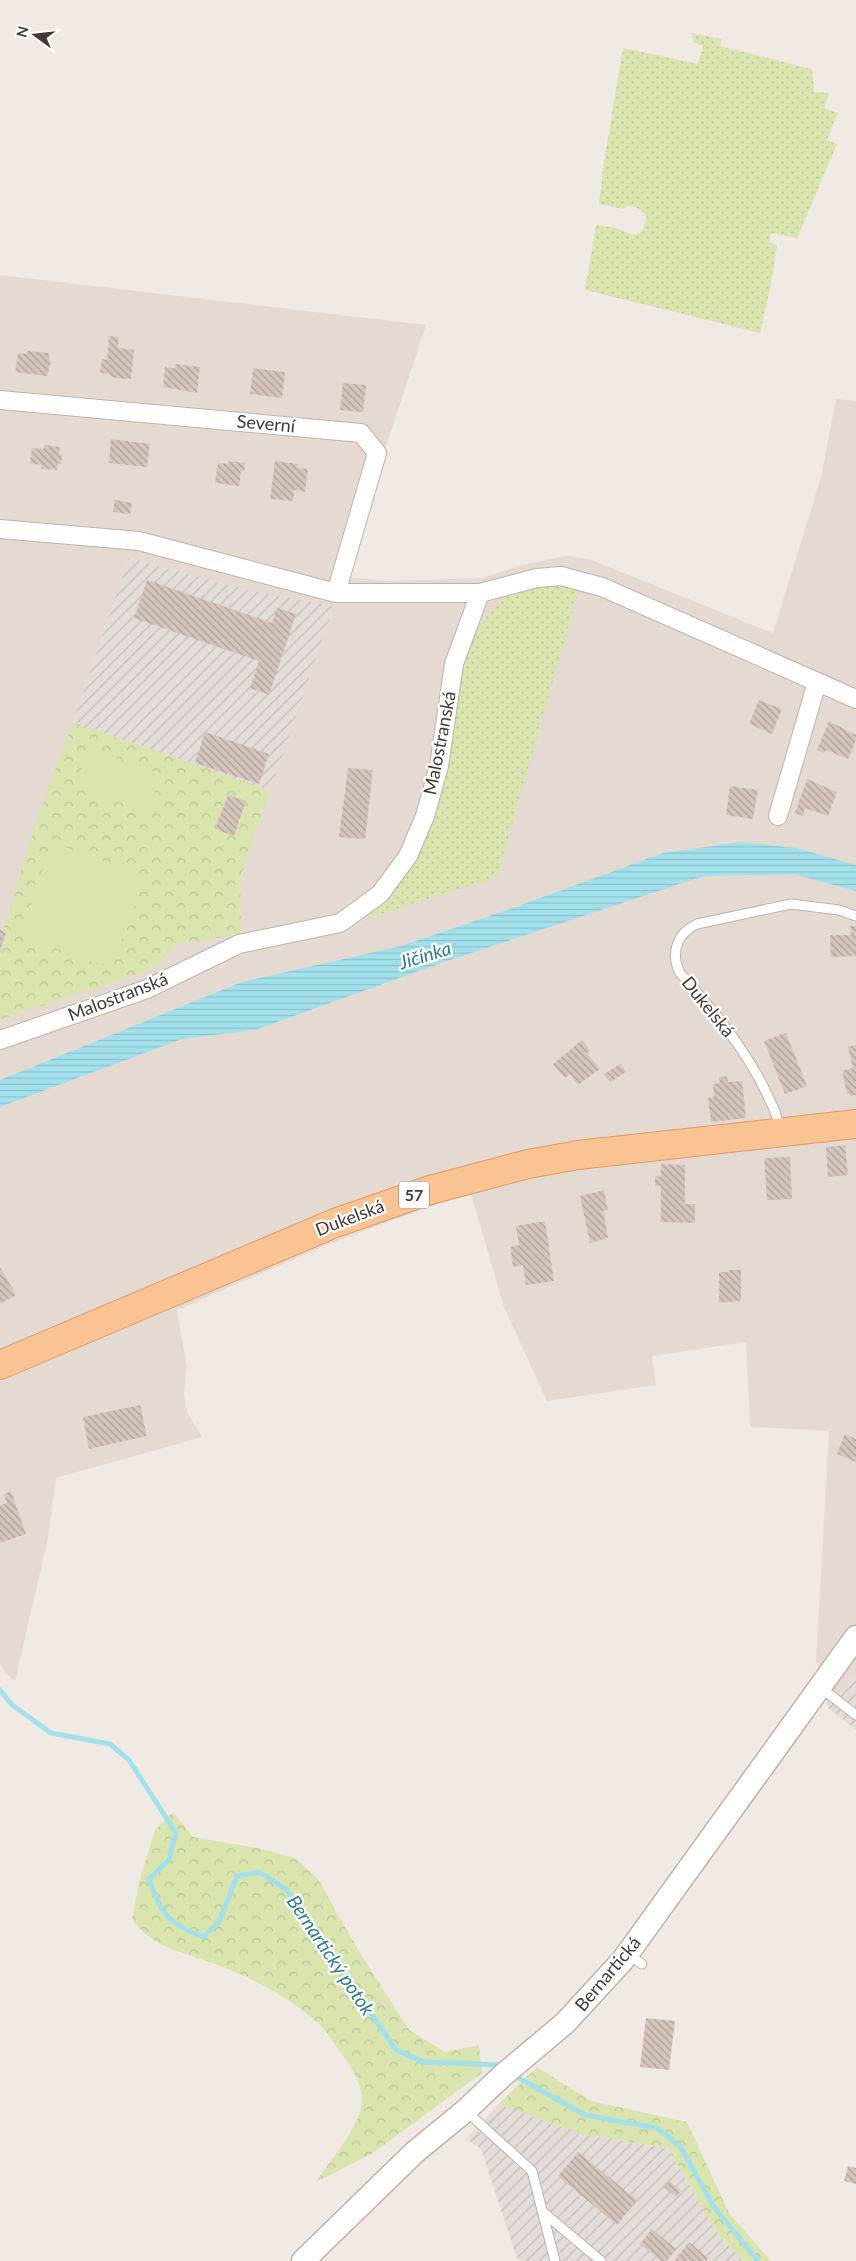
<svg xmlns="http://www.w3.org/2000/svg" width="856" height="2261" font-family="Lato,sans-serif">
<style>
.residential{fill:#e5dad2}
.industrial{fill:url(#industrial-furrows)}
.grass{fill:url(#grass-dots)}
.forest{fill:url(#forest-crowns);fill-rule:evenodd}
.garden{fill:#d9e4ae}
.water{fill:url(#water-rules)}
.lines{fill:none;stroke-linecap:round;stroke-linejoin:round}
.stream{stroke:#a2e1ec;stroke-width:5}
.building{fill:url(#building-back-hatch)}
.service-casing{stroke:#bfb2aa;stroke-width:11}
.minor-casing{stroke:#bfb2aa;stroke-width:20}
.tertiary-casing{stroke:#bfb2aa;stroke-width:25}
.primary-casing{stroke:#de9b65;stroke-width:30}
.service{stroke:#fff;stroke-width:9}
.minor{stroke:#fff;stroke-width:18}
.tertiary{stroke:#fff;stroke-width:22}
.primary{stroke:#f9c394;stroke-width:28}
.labels{text-anchor:middle;stroke-width:4.5;stroke-linejoin:round;paint-order:stroke}
.shield{fill:#fff;stroke:#7b7471;stroke-width:1}
.shield-label{font-size:16px;font-weight:bold;fill:#433934}
.street-label{font-size:18px;fill:#433934;stroke:#fff}
.water-label{font-size:19px;font-style:italic;fill:#2c7b8b;stroke:#fff}
</style>
<defs>
<pattern id="industrial-furrows" width="10" height="10" patternUnits="userSpaceOnUse" patternTransform="scale(1.25)"><rect width="10" height="10" fill="#e3dcd9"/><path d="M-1 1l2-2M0 10L10 0M9 11l2-2" fill="none" stroke="#c4bebb"/></pattern>
<pattern id="grass-dots" width="8" height="8" patternUnits="userSpaceOnUse" patternTransform="scale(1.25)"><rect width="8" height="8" fill="#d9e4ae"/><path d="M2 2h.1M6 6h.1" fill="none" stroke="#bbc496" stroke-width="1.8" stroke-linecap="round"/></pattern>
<pattern id="forest-crowns" width="20" height="18" patternUnits="userSpaceOnUse" patternTransform="scale(1.25)"><rect width="20" height="18" fill="#d9e4ae"/><path d="M2 6a3 3 0 1 1 6 0M12 15a3 3 0 1 1 6 0" fill="none" stroke="#bbc496"/></pattern>
<pattern id="water-rules" width="6" height="5" patternUnits="userSpaceOnUse" patternTransform="scale(1.25)"><rect width="6" height="5" fill="#a2e1ec"/><path d="M0 2.5h6" fill="none" stroke="#8dc2cb"/></pattern>
<pattern id="building-back-hatch" width="6" height="6" patternUnits="userSpaceOnUse" patternTransform="scale(1.25)"><rect width="6" height="6" fill="#d5c5bd"/><path d="M-1 5l2 2M0 0l6 6M5-1l2 2" fill="none" stroke="#aea19a"/></pattern>
</defs>
<rect width="100%" height="100%" fill="#f1eae4"/>
<path class="residential" d="M0,275L426,325L343,577L388,581L482,578L522,565L567,556L589,559L773,633L821,477L836,399L856,401V1669L828,1708L816,1660L829,1431L750,1427L746,1342L652,1356L656,1385L547,1401L504,1307L471,1194L420,1210L327,1245L177,1310L187,1367L184,1395L187,1412L202,1437L56,1478L48,1538L15,1681L6,1674L0,1664Z"/>
<path class="industrial" d="M129,558L248,590L334,606L270,791L73,722Z
M856,1669V1730L828,1708Z
M499,2104L580,2134L668,2148L718,2234L744,2261H518L481,2149L466,2139Z"/>
<path class="grass" d="M692,33L722,39L720,46L812,69L814,92L829,93L824,108L838,113L827,140L837,144L797,238L771,233L769,242L777,245L771,284L760,333L585,290L596,225C603,226 611,226 618,229C628,232 631,238 642,232L647,218C643,209 636,207 627,206L623,209L599,204L604,162L623,48L698,64L703,46L693,42Z
M559,582L579,589L497,877L368,919L413,858L461,666C471,640 491,599 520,590C533,586 546,585 559,582Z"/>
<path class="forest" d="M73,722L270,791L254,833L240,881L241,934L174,945L159,964L140,973L0,1020V952L6,933L3,931L37,819ZM228,795L246,801L216,829ZM53,844L145,876L112,968L20,935Z
M173,1812L193,1837L258,1848L295,1858L318,1879L357,1948L409,2030L445,2052L479,2045L482,2073L373,2153L316,2182C328,2164 357,2129 361,2108C365,2089 354,2071 343,2056C336,2046 329,2035 321,2026C296,2001 253,1978 220,1966C190,1954 151,1948 132,1919L139,1882L155,1830Z
M537,2067L591,2101L687,2122L729,2213L771,2261H744L718,2234L668,2148L580,2134L499,2104Z"/>
<path class="garden" d="M88,749L161,774L147,812L75,787Z
M53,843L145,876L112,968L20,935Z"/>
<path class="water" d="M740,842L796,848L856,865V891L793,874L704,876L441,963L255,1030L182,1039L0,1107V1080L242,982L401,946L510,909L663,853Z"/>
<g class="lines">
<path class="stream" d="M0,1690L12,1705L51,1733L110,1744L129,1760L176,1833L169,1860L149,1879C161,1914 168,1923 203,1937L219,1922L237,1876L259,1872L286,1889L396,2050L424,2062L503,2065
M515,2076L585,2115L657,2128L680,2146L714,2207L758,2261"/>
</g>
<path class="building" d="M109,336L119,337L118,348L134,350L131,379L116,378L110,376V374L100,373L102,359L107,360Z
M27,351L49,353V360L51,362L47,376L15,372L18,353L26,354Z
M176,364L200,367L197,393L163,387L165,367L175,368Z
M253,368L285,372L282,398L250,394Z
M343,383L366,385L363,412L340,410Z
M111,439L150,444L147,467L109,463Z
M44,445L60,447L59,454L62,455L61,464L58,463L57,470L41,469L42,465L30,463L32,448L44,449Z
M229,461L245,463L244,471H241L239,486L215,483L218,463L229,464Z
M275,461L298,464L297,468L308,469L305,492L294,490L293,501L270,499Z
M115,500L132,503L130,514L113,512Z
M147,580L272,623L277,608L296,614L269,695L250,688L259,661L134,618Z
M759,700L782,709L772,734L749,724Z
M829,721L856,735V740L848,759L826,750L824,753L817,750Z
M205,732L269,754L259,784L195,763Z
M348,768L373,770L365,839L339,837Z
M807,779L837,792L828,816L805,808L803,816L795,813Z
M730,786L758,790L753,819L726,815Z
M228,795L246,801L234,836L215,829Z
M850,926H856V956L831,957L830,935H851Z
M0,930L6,933L0,951Z
M786,1033L807,1086L785,1094L764,1041Z
M582,1040L590,1050L587,1053L600,1069L578,1085L570,1074L565,1078L553,1064Z
M856,1045V1095L851,1096L847,1093L842,1071L853,1068L848,1047Z
M620,1064L626,1072L610,1082L604,1074Z
M727,1076L728,1082L742,1081L746,1118L711,1122L708,1098L714,1097L713,1084L720,1083L719,1077Z
M845,1145L848,1175L828,1177L826,1147Z
M790,1157L792,1199L767,1200L764,1158Z
M661,1164L685,1165V1204H695V1223L661,1222V1186H655V1176L661,1177Z
M604,1190L608,1210L603,1211L608,1238L590,1243L580,1196Z
M545,1221L554,1281L526,1285L523,1265L513,1267L510,1247L519,1245L516,1226Z
M0,1267L16,1295L0,1304Z
M729,1270H741V1301L719,1303V1272H729Z
M140,1405L147,1436L89,1449L83,1417Z
M845,1434L856,1439V1462L837,1454Z
M11,1491L26,1534L0,1543V1505L7,1503L4,1494Z
M646,2018L675,2021L669,2070L640,2067Z
M578,2152L637,2200L617,2225L558,2176Z
M848,2166L856,2168V2184L844,2181Z
M669,2181L681,2191L676,2197L664,2187Z
M652,2229L676,2249L667,2261H661L640,2244Z
M689,2242L708,2258L706,2261H674Z"/>
<g class="lines">
<defs>
<path id="service" d="M779,1129C778,1115 772,1105 766,1092C744,1047 714,1011 680,973C670,953 677,933 697,924L791,904L839,910L856,916
M820,1687L856,1715
M628,1954L642,1964
M466,2111L532,2171L555,2261
M543,2212L601,2261"/>
<path id="minor" d="M0,400L361,433L377,453L336,593
M0,529L139,541L336,593H480L537,578L561,576L602,587L856,699
M778,816L817,682
M0,1040L147,989L239,944L340,923L380,894L408,856L425,816L439,766L454,664L480,593"/>
<path id="tertiary" d="M303,2261L415,2152L465,2111L502,2076L565,2023L623,1960L856,1637"/>
<path id="primary" d="M0,1365L335,1223L430,1190L528,1164L578,1155L856,1124"/>
</defs>
<use href="#service" class="service-casing"/>
<use href="#minor" class="minor-casing"/>
<use href="#tertiary" class="tertiary-casing"/>
<use href="#primary" class="primary-casing"/>
<use href="#service" class="service"/>
<use href="#minor" class="minor"/>
<use href="#tertiary" class="tertiary"/>
<use href="#primary" class="primary"/>
</g>
<g class="labels">
<rect class="shield" x="399" y="1181.5" width="30" height="27" rx="4"/>
<g class="shield-label">
<text x="414" y="1201">57</text>
</g>
<g class="street-label">
<text transform="translate(266 424) rotate(5)" y="6">Severní</text>
<text transform="translate(440 743) rotate(-79)" y="6">Malostranská</text>
<text transform="translate(118 997) rotate(-21)" y="6">Malostranská</text>
<text transform="translate(708 1007) rotate(51)" y="6">Dukelská</text>
<text transform="translate(350 1218) rotate(-21)" y="6">Dukelská</text>
<text transform="translate(608 1974) rotate(-50)" y="6">Bernartická</text>
</g>
<g class="water-label">
<text transform="translate(425 955) rotate(-17)" y="7">Jičínka</text>
<text transform="translate(331 1955) rotate(56)" y="7">Bernartický potok</text>
</g>
</g>
<g transform="translate(35 35) rotate(285)" stroke="#ffffff" stroke-width="4" paint-order="stroke">
<path d="M0-4L9 19L0 12L-9 19Z" fill="#433934"/>
<text y="-8" font-size="14" font-weight="bold" text-anchor="middle" fill="#433934">N</text>
</g>
</svg>
